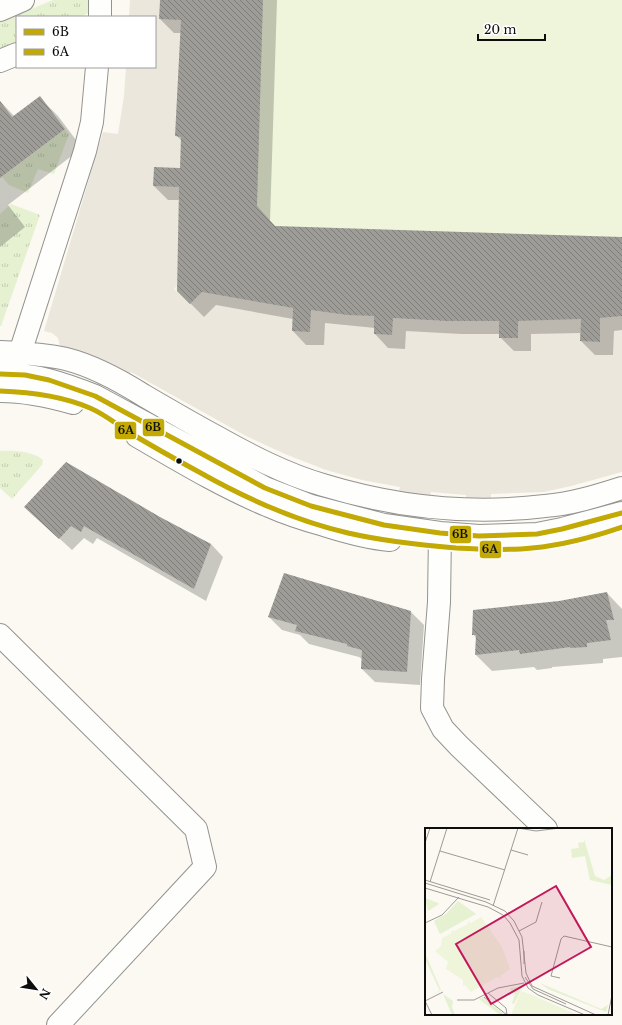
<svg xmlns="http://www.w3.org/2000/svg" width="622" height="1025" font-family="'Libre Baskerville',serif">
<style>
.grass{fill:url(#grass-tufts)}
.pitch{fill:#eff5db}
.plaza{fill:#ebe7dd}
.shadow{fill:#0003}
.building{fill:url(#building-back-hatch)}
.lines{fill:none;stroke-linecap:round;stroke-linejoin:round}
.minor-casing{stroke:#949390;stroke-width:24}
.minor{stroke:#fefefd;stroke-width:22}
.bus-1-casing{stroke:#fff;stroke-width:8}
.bus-2-casing{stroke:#fff;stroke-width:8}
.bus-1{stroke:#c2a903;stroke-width:5}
.bus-2{stroke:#c2a903;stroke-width:5}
.bus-dot{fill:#0d0d0d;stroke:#fff;stroke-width:1.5}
.inset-road{fill:none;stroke:#9c9b96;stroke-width:1}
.view{fill:#c2185b;fill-opacity:0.15;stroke:#c2185b;stroke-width:2}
.inset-edge{fill:none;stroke:#0d0d0d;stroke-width:2}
.line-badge{stroke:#fff;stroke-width:1.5}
.pale-badge-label{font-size:11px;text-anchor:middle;font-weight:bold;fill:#111}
</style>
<defs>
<pattern id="grass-tufts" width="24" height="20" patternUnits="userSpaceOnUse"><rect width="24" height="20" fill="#e5f1d1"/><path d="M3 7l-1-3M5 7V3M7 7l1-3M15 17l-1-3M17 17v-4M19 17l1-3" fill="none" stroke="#c3cdb2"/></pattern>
<pattern id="building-back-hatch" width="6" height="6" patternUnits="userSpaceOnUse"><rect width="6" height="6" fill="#9e9c97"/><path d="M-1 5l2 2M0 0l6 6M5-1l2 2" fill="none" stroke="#7f7e7a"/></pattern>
</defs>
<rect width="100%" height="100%" fill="#fbf9f1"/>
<path class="grass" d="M53,0H88V13L80,17H17V44L0,51V22Z
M65,129L69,134L54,174L38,169L28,193L9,185L2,177Z
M11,204L40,215L1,326H0V214Z
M0,451C13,450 33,451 43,460L42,465L12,499L0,488Z"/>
<path class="pitch" d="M160,0H622V316L600,342L580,341L536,321H518V338H499V321H446L393,318L392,335L374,334V316L311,310L310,332L292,331L293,308L190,304L174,288L179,187L153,186L154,167L175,136L159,19Z"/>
<path class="plaza" d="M130,0H160L159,19L184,20L176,136L181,137L180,168L154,167L153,186L179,187L177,285L174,289L190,304L202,292L293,308L292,331L310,332L311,310L374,316V334L391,335L393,318L446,321H499V338H517L518,321L581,319L580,341L599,342L600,318L622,316V472L571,486L544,492L491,494V503H466V495L431,492L430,500L398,496L400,487L362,480L326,470L285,454L246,436L131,372L127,379L60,347L58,338L52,333L44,331L103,132L118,134L124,96L126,67H155V17H129Z"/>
<path class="shadow" d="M186,0H277L270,221L276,227L622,238V330L614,331L613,355H595L581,341L582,333L531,334V351H514L500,337V334H461L406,331L405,349L388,348L375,334V328L325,323L324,345H306L293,331V319L216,305L204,317L178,291L180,200H168L154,186L181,169L182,141L176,135L181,33H174L160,19Z
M40,98L58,116L82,148L8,205L25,227L0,247V101L15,117Z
M159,518L211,544L223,557L206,601L97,538L93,544L84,538L72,550L38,519Z
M607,593L622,609V657L603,659V663L552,667V668L537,670L534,667L492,671L476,655V638L473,634L559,602Z
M410,611L424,625L420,685L375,682L362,669V659L359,657L309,644L300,635L282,630L269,617Z"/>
<path class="building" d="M160,0H263L257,206L275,226L622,237V316L600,318V342L580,341L581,319L518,321V338H499V321H446L393,318L392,335L374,334V316L348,315L311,310L310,332L292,331L293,308L202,292L190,304L177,291L179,187L153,186L154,167L180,168L181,137L175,136L181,20L159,19Z
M40,96L65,129L0,178V101L12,117Z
M66,462L160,517L211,544L194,589L84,526L81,532L71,526L59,539L24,507Z
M284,573L411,611L407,672L361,669L362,650L347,646V644L295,631L297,625L268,617Z
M607,592L614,620H606L611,640L587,643V647L570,648V647L520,654L519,650L475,655L476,635H472L473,610L559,601Z"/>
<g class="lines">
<defs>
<path id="minor" d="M100,0V17
M0,10L23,0
M0,61L17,54
M0,352C22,353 44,354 66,359C94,366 119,380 143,395C167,409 191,423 215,436C249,455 285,474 323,485C395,507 470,515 545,506C571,504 597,496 622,488
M17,366L20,353L85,151L92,122L97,67
M0,374C33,373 65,384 95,396L265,488L311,506L384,525L440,533L479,536L537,534L562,529L622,513
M0,391C25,391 49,396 73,403
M137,436C180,461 223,487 269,506C287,514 306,520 324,525C346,532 367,538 390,540
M440,533L439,602L433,679L432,708L443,729L459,746L546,829
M0,635L196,829L205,867L58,1025"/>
</defs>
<use href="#minor" class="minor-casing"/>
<use href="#minor" class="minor"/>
<defs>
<path id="bus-1" d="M0,374L25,375L49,380L95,396L265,488L311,506L384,525L440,533L479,536L537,534L562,529L622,513"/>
<path id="bus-2" d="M0,391C30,392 62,396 90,408C104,414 115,423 127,431C150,445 175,459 199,472C245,498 296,521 348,533C383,541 420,545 456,548C481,549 507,551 532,548C563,545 593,537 622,527"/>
</defs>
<use href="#bus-1" class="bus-1-casing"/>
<use href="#bus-2" class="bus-2-casing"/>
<use href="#bus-1" class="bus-1"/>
<use href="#bus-2" class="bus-2"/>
</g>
<circle class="bus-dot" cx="179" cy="461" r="3.5"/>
<g transform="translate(425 828)">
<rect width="187" height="187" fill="#fbf9f1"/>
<path d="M159,11L170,48L179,52L187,47V57L165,52L160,28L147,30L146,21L154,20L153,15L159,14ZM0,70L13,75L14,76L3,83ZM33,73L51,86L15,106L9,93L21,86ZM0,125L16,162L2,170L15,163L0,131ZM115,155L176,181L183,177L181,184L123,161ZM98,158L89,176L87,175L90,166L86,164L85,160ZM18,166L28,173L27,179L30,187H27ZM58,169L80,187H75L54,171Z" fill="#e5f1d1"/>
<path d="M56,89L64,100L66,99L65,102L77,119L85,141L75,148L76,151L72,149L58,157L57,161L56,158L46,164L40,157L38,158V152L21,141L23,134L10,123L16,118L17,110L27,105L26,102L29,103L43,96L42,93L46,95ZM96,163L107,167L153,187H86Z" fill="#eff5db"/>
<path class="inset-road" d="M93,0L111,3L135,0M0,15L5,0M86,22L103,27M15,23L80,42M0,52L65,72M5,54L22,0M0,55L61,74L80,83L89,93L97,109L101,145L107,158L171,187M0,60L63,79L78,87L85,95L94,112L97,148L103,160L113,167L160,187M68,78L93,0M0,95L17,87L34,69M94,103L111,94L117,74M99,123V136M100,149L108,161L141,176M135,150L126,148L136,111L139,108L187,119M63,165L81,180L82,187M59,169L82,187M32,172H49L73,160L99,155M0,173L18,164M0,173L7,187M183,187L187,167"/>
<path class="view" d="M131,58L166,119L66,176L31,116Z"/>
<rect width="187" height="187" class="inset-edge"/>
</g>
<g class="line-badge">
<rect x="142" y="418" width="23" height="19" rx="4" fill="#c2a903"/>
<rect x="114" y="421" width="23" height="19" rx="4" fill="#c2a903"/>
<rect x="449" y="525" width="23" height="19" rx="4" fill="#c2a903"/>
<rect x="479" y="540" width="23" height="19" rx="4" fill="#c2a903"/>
</g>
<g class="pale-badge-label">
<text x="153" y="431">6B</text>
<text x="126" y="434">6A</text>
<text x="460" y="538">6B</text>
<text x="490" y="553">6A</text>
</g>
<rect x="16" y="16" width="140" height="52" fill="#ffffff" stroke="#9e9e9e"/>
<rect x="24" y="29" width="20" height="6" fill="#c2a903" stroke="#9e9e9e"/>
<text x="52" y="36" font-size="12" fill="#0d0d0d">6B</text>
<rect x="24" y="49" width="20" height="6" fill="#c2a903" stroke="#9e9e9e"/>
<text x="52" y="56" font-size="12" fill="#0d0d0d">6A</text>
<g transform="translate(36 989) rotate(120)" stroke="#ffffff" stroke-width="3" paint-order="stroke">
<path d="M0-3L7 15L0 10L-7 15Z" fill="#0d0d0d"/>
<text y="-6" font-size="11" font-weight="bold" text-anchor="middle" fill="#0d0d0d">N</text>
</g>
<path d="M478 34v6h67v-6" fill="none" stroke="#0d0d0d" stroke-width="2"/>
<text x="484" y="34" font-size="12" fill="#0d0d0d" stroke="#ffffff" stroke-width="3" paint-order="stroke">20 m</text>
</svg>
